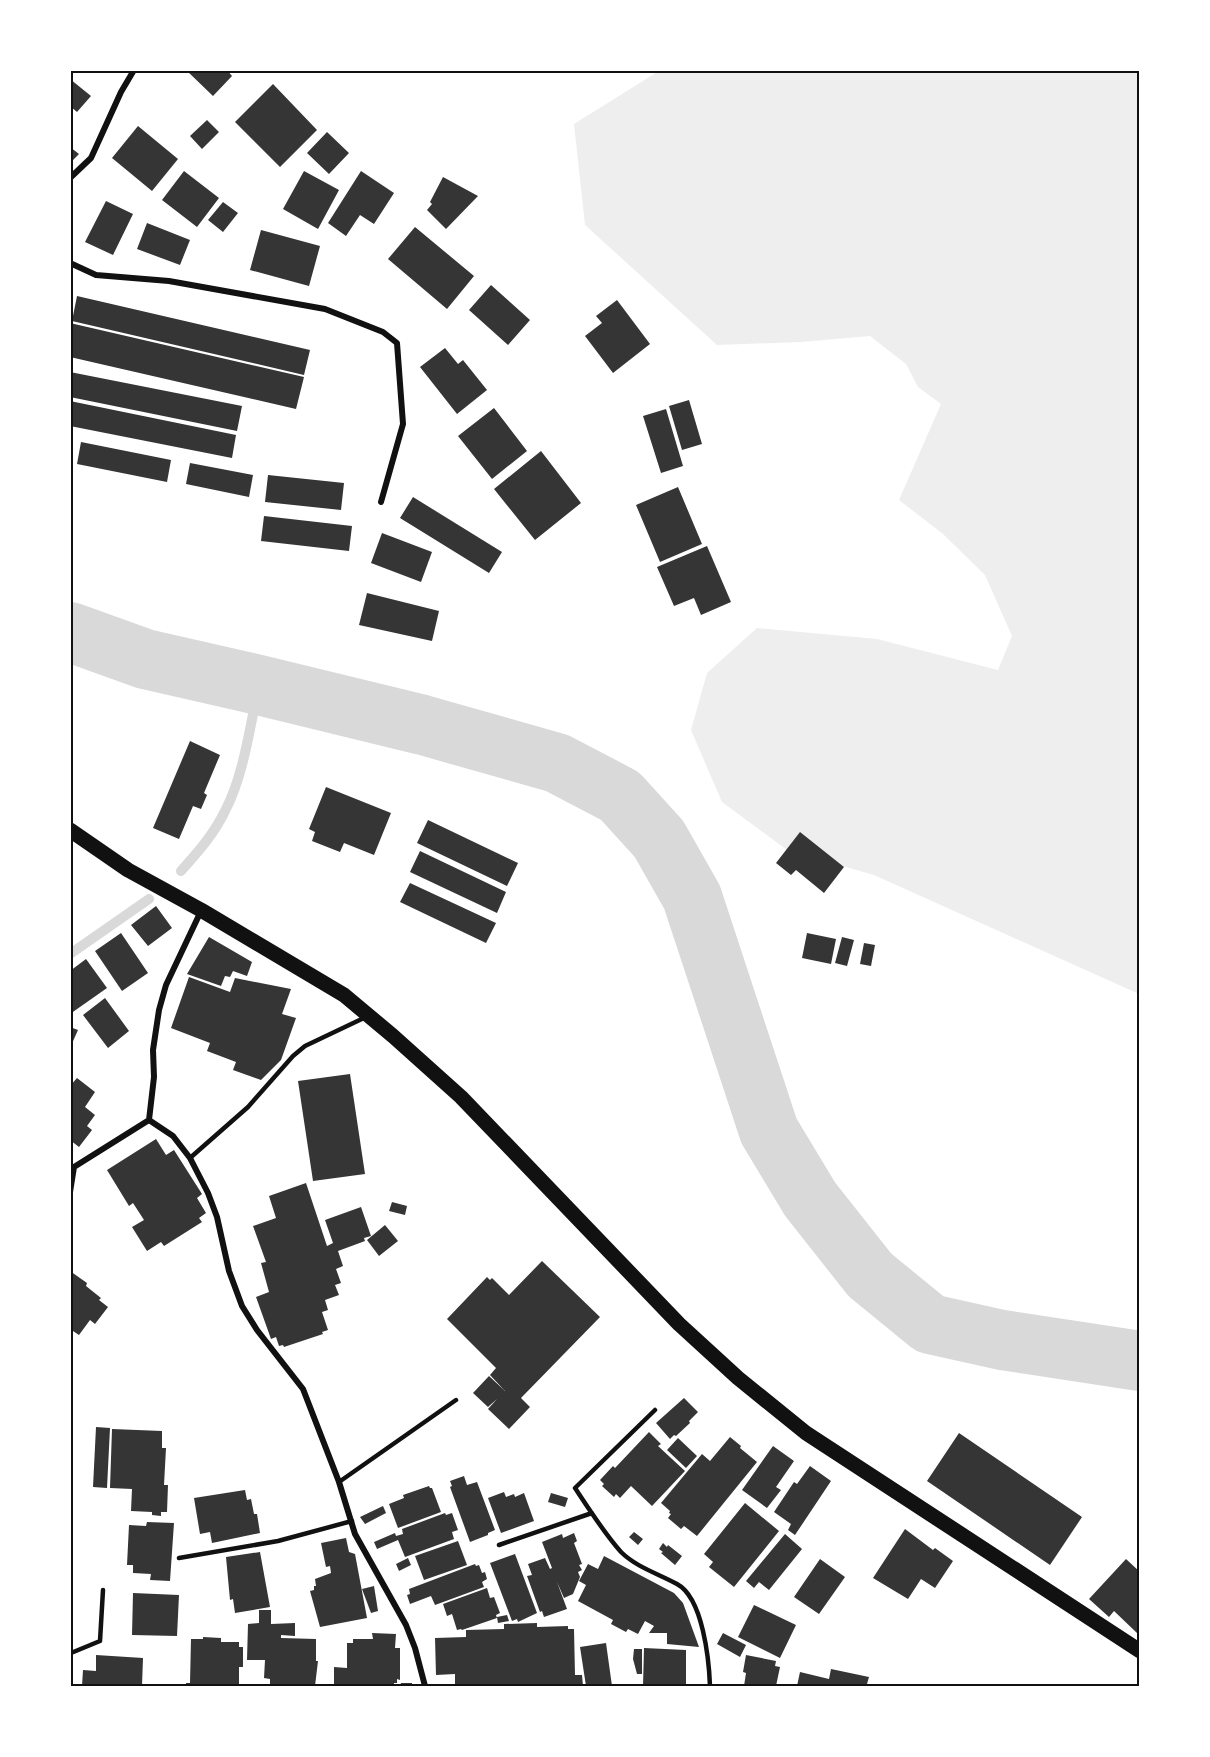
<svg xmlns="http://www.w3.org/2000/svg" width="1210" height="1757" font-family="'Alegreya Sans',sans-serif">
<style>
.green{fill:#eee}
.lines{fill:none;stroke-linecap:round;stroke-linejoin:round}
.stream{stroke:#d9d9d9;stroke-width:10}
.river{stroke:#d9d9d9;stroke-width:60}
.building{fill:#353535}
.service{stroke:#111;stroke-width:4.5}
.minor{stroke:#111;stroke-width:6}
.primary{stroke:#111;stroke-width:15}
.neatline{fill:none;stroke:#111;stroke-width:2}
</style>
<rect width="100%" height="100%" fill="#fff"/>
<path class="green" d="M659,71H1139V994L874,875L787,850L722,802L691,730L707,673L757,628L877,639L998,670L1012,636L985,575L943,534L899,500L941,404L918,387L906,364L870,336L801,342L717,345L585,225L574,124Z"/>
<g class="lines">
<path class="stream" d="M181,871C198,852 214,834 225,811C244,775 250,725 259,685
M70,954L149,899"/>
<path class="river" d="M70,632L145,659L259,685L423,725L557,763L620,796L659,839L692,897L769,1131L810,1199L870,1275L930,1324L1002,1340L1140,1361"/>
</g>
<path class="building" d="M186,70H227L232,76L213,96Z
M70,79L91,96L77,112L70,106Z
M273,84L317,130L280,167L235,122Z
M207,120L219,132L202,149L190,136Z
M138,126L178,159L152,191L112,158Z
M327,132L349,153L329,174L307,153Z
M70,147L79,154L70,163Z
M184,171L219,198L197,227L162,200Z
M304,171L339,190L318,229L283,209Z
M361,171L394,193L374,224L360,215L346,236L328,223Z
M443,177L478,196L446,229L427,210L432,204L430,202Z
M106,201L133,214L113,255L85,242Z
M223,202L238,213L223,232L208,220Z
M147,223L190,240L180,265L137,249Z
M415,227L474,276L447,309L388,259Z
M261,230L320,246L309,286L250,270Z
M491,285L530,320L508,345L469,310Z
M77,296L310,350L304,375L72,321Z
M617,300L650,344L613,373L585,336L602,323L596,316Z
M70,323L304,377L296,409L70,357Z
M445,348L458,364L463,360L487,390L457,414L420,367Z
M70,372L242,406L237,431L70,397Z
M689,400L702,444L682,450L669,406Z
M70,401L236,435L232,458L70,426Z
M494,408L527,451L492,479L458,436Z
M666,409L683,466L661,473L643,416Z
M81,442L171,460L167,482L77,464Z
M541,451L581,503L535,540L494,489Z
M190,463L253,475L249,497L186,484Z
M268,475L344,483L341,510L265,502Z
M678,487L702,544L660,562L636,505Z
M413,497L502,552L489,573L400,518Z
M264,516L352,526L349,551L261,541Z
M382,533L432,552L421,582L371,563Z
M707,546L731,602L701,615L694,598L674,606L657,567Z
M367,593L439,611L432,641L359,625Z
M190,741L220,755L204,793L207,795L201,809L193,806L179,839L153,828Z
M326,787L391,813L374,855L344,843L340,852L312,841L315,832L309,829Z
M428,820L518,863L507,886L417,843Z
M800,832L844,867L824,893L796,870L791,875L776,863Z
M420,851L506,892L497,913L410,872Z
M410,883L496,923L486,943L400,902Z
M156,906L172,928L148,946L131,925Z
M121,933L148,973L122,991L95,951Z
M807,933L836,939L831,964L802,958Z
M209,937L252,962L247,976L233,971L230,977L225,976L221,986L187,974Z
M842,937L854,940L847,966L835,963Z
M864,943L875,945L871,966L860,964Z
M86,959L107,988L70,1014V971Z
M189,977L230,992L235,978L291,989L282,1014L296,1018L281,1060L261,1080L233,1070L236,1062L207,1051L210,1043L171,1028Z
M105,998L129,1031L108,1048L83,1015Z
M70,1027L78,1030L70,1048Z
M350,1074L365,1174L313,1181L298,1081Z
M77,1078L95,1092L85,1107L95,1115L87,1126L92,1130L79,1147L70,1140V1086Z
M156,1139L166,1155L174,1150L202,1194L197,1198L206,1213L199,1218L202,1222L164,1246L161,1242L147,1251L132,1227L144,1220L133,1203L129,1206L107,1170Z
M306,1183L327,1246L333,1243L325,1220L361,1207L371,1236L364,1238L365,1241L338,1251L343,1266L336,1269L341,1283L335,1285L339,1295L325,1300L328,1310L322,1312L328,1330L322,1332L323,1334L284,1347L283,1345L279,1346L276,1337L271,1339L256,1297L269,1292L261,1263L266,1262L253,1226L276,1218L269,1196Z
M392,1202L407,1206L405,1215L389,1211Z
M385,1225L398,1241L379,1256L367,1240Z
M542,1261L600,1317L521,1398L530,1407L509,1429L488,1409L497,1399L488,1407L473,1393L489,1376L505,1391L490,1375L496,1368L447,1319L487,1277L490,1280L492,1278L509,1295Z
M70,1271L87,1283L86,1286L101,1298L99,1300L108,1307L95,1324L90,1320L79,1335L70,1329Z
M684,1398L698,1412L689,1421L690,1423L676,1436L674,1435L670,1439L656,1423Z
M96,1427L110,1428L107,1488L93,1487Z
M112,1429L162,1431V1448H166L164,1485H168L167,1512H161V1516L152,1515V1512L131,1511L132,1489L110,1488Z
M649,1432L661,1444L658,1446L685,1471L652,1506L631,1486L620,1498L616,1494L614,1497L602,1486L604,1484L600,1480L613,1466L615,1468Z
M959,1433L1082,1517L1050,1565L927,1481Z
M730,1437L741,1446L740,1448L757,1462L697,1536L684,1526L681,1529L668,1518L671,1514L669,1513L670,1511L661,1503L702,1454L710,1461Z
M678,1438L697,1456L686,1468L667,1450Z
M773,1446L794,1461L776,1487L781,1490L767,1508L742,1490Z
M810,1466L831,1481L795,1535L788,1530L791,1524L774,1512L794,1482L797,1484Z
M464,1476L467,1485L477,1482L495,1530L488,1533V1535L470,1542L450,1487L452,1486L450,1481Z
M429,1486L430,1488H432L441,1512L398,1528L389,1504L404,1498L403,1495Z
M245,1490L247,1500L251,1499L254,1514H257L260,1533L212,1543L210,1532L200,1534L194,1498Z
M504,1492L506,1497L514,1494L515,1497L524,1493L534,1521L501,1533L488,1498Z
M551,1493L568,1498L565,1507L548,1502Z
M745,1503L779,1531L734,1587L709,1567L713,1562L704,1554Z
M383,1506L386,1513L365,1524L360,1517Z
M445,1513L446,1515L452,1513L458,1530L452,1532L454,1539L405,1557L398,1540L377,1549L374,1542L395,1533L396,1536L403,1534L402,1529Z
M147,1522L174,1523L170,1581L150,1580L151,1574L133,1573V1565H127L129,1525L146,1526Z
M905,1529L933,1550L935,1548L953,1561L935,1588L921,1579L908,1599L873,1578Z
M634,1532L643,1539L638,1545L629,1537Z
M574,1533L577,1541L574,1543L582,1564L579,1565L582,1570L578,1572L580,1577L573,1594L564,1598L557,1582L567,1609L544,1617L542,1611L540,1612L527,1576L532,1575L528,1564L545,1558L550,1569L552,1568L542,1542L562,1534L563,1538Z
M785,1534L802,1549L769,1590L759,1582L754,1588L746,1581Z
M346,1538L349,1552L355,1554L367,1618L320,1627L310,1591L314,1590V1586H316L315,1579L331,1573L330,1566L326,1567L321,1543Z
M458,1541L467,1565L424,1580L415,1556Z
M663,1543L667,1547L668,1545L682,1556L675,1565L661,1553L663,1552L659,1549Z
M260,1552L270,1607L235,1613L233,1599L230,1600L226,1557Z
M515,1554L537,1613L518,1622L517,1619L512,1621L490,1563Z
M604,1556L674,1593L683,1603L699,1647L667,1644V1633H649L654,1626L645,1621L638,1634L628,1629L626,1632L611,1624L613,1620L578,1601L586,1585L579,1581L588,1564L598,1569Z
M408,1558L411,1565L399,1571L396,1564Z
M820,1559L845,1577L819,1614L794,1597Z
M1126,1559L1140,1572V1631L1137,1633L1114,1611L1109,1617L1089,1599Z
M475,1564L476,1566L479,1565L482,1573L485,1572L487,1579L482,1582L484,1587L435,1605L431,1596L410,1604L407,1595L410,1594L409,1589Z
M374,1586L378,1611L371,1613L362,1589Z
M487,1588L490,1598L494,1597L500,1613L496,1615L497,1618L462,1630L461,1629L457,1630L452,1614L447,1616L443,1604Z
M133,1593L179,1595L177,1636L132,1635Z
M754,1605L796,1625L780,1658L738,1637Z
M259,1610H271V1624L295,1623V1636L281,1635V1638L316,1639V1661H318L315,1686H270V1679L264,1678L265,1660H247L248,1624L259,1623Z
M507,1615L509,1621L498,1623L497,1617Z
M537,1623V1627L568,1626V1629H574L575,1675H582L583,1686H455V1674L436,1675L435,1638L466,1637V1630L504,1629V1624Z
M372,1633L396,1634L395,1648H400V1680L397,1679V1683H394V1686H334V1667L347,1668V1643H353V1639H373Z
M723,1633L746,1645L740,1657L717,1644Z
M203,1637L221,1638V1642H239V1647H243V1667H239V1686H186V1683H190L191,1639H203Z
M606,1643L612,1686H586L580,1647Z
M644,1648L686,1650V1686H643Z
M634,1649H642V1674H637L633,1659Z
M96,1655L143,1658L142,1686H82L83,1670L96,1671Z
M746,1655L776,1661L775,1666L780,1667L776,1686H744L746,1673L743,1672Z
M831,1669L869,1677L867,1684L873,1686H797L800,1672L829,1679Z
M401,1683H412V1686H400Z"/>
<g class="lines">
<path class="service" d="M190,1158L248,1107L293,1056L305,1046L366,1017
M655,1410L575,1488C589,1509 604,1533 621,1552C636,1567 659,1574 677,1584C703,1598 709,1660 710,1686
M339,1482L456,1400
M499,1545L592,1513
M179,1558L278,1541L352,1521
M70,1656L71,1653L100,1641L103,1590"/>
<path class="minor" d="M70,178L91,158L121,92L134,70
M70,263L96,275L169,281L325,309L383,332L397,343L403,424L381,502
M149,1120L173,1136L190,1158L208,1193L217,1217L229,1271L242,1306L257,1330L303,1389L339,1482L355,1534L406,1625L415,1648L425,1686
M149,1120L154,1077L153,1050L159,1010L166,985L201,911
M70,1192L74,1167L149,1120"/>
<path class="primary" d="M70,830L128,870L201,910L344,995L393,1036L461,1097L679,1324L738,1378L806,1433L1140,1651"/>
</g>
<rect width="1210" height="1757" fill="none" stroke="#ffffff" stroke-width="144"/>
<rect x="72" y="72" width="1066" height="1613" class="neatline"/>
</svg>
